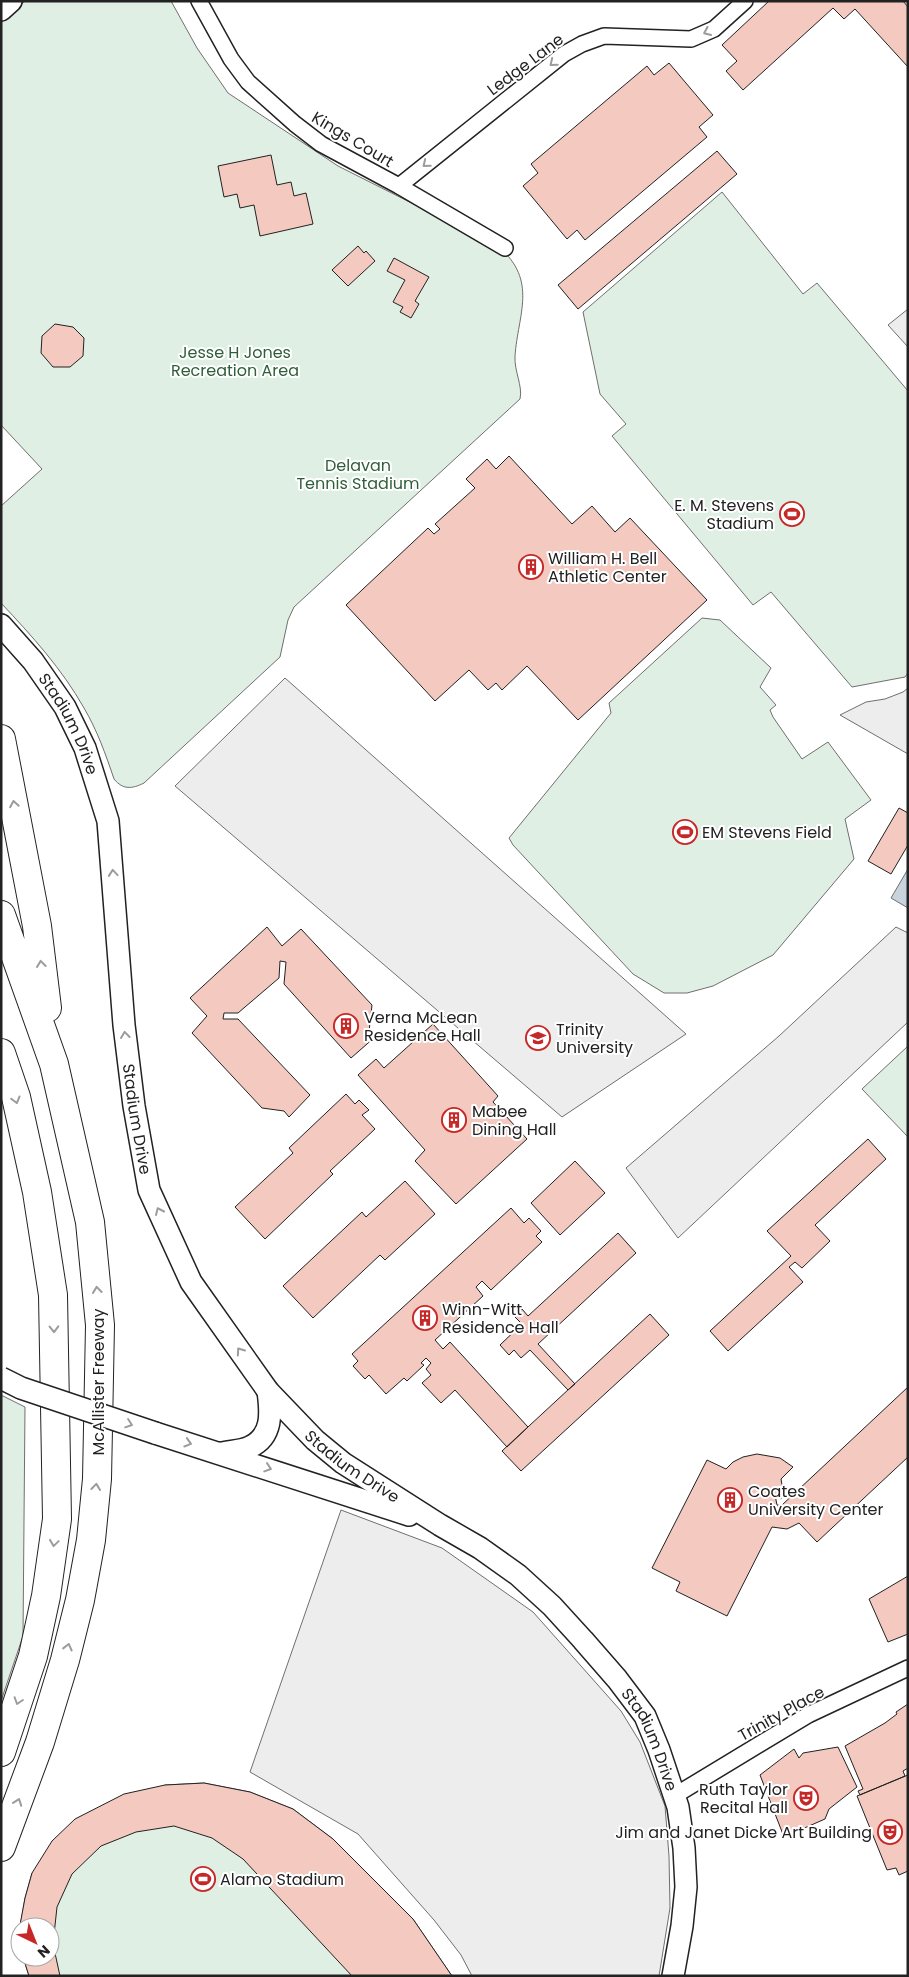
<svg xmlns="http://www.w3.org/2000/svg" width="909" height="1977" font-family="Poppins,sans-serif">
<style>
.green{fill:#e0efe3;stroke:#6f6f6f}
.parking{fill:#ededed;stroke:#6f6f6f}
.water{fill:#c7d3dd;stroke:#6f6f6f}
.building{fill:#f3c9c0;stroke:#222}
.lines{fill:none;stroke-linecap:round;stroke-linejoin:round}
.street-casing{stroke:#222;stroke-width:18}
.secondary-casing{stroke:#222;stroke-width:24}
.highway-casing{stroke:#222;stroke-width:30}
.street{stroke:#fff;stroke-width:15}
.secondary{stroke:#fff;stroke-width:21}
.highway{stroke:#fff;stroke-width:28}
.secondary-bridge-casing{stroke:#222;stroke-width:24;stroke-linecap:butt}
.secondary-bridge{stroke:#fff;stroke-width:21}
.oneway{stroke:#9c9c9c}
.labels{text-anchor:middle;stroke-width:4;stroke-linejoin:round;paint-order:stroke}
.street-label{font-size:16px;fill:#222;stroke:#fff}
.park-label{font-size:16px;fill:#2f5e38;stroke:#fff}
.poi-label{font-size:16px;fill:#222;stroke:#fff;text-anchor:start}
</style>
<rect width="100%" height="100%" fill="#fff"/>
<path class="green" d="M25,1H171L197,48L228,93L338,166L499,247C538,281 518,314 515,356C514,371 523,386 520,399L294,607L288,620L280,657L144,783C132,789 123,790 114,779C106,755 97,730 84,708C62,669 32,636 1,603V506L42,469L1,425V23Z
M722,192L803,294L817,283L908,391V673L905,677L852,687L771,592L753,605L612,436L626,424L600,394L583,312Z
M702,618L720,620L771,668L760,687L776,705L770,710L773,717L802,759L828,742L871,800L845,819L854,859L773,955L713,986L687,993H664L633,974L513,845L509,838L611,713L609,703Z
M908,1046V1137L862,1089Z
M1,1395L25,1407L23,1636L1,1701Z
M204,1783L250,1792L293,1809L333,1839L413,1919L452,1976H29L23,1957H50V1927H20L25,1898L32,1873L165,1785Z"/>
<path class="parking" d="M908,309V347L888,325Z
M285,678L686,1034L562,1117L175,786Z
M908,688V754L840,715L866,702L885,699L903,692Z
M896,927L908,933V1022L678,1238L626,1168L779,1036Z
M341,1510L442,1548L533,1612L621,1711L640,1742L665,1806L669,1856L670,1908L659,1976H472L461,1955L434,1920L358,1834L250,1772Z"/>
<path class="water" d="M908,869V908L891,898Z"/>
<path class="building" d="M769,1H903L908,7V67L855,9L844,19L833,8L743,90L726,71L737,61L722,45Z
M669,63L713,115L699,127L707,137L585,240L577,230L567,239L523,186L538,173L531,164L647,66L654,75Z
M717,151L737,174L578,309L558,285Z
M271,155L277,185L291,182L294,196L306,193L313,224L260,236L254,205L240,208L237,194L224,197L218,166Z
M358,246L364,253L366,251L375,261L348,286L332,270Z
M394,258L429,277L415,301L419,304L411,318L400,312L403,307L393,302L405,280L387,271Z
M55,324L73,327L84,338L83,356L70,367H53L41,353L42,336Z
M509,456L572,524L592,506L615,532L630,518L707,600L578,720L527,666L502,690L496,683L488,690L469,670L435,701L346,605L428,528L434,534L440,529L435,524L475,488L466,479L487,459L496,469Z
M899,808L908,813V845L891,874L868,861Z
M267,927L282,946L301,929L372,1005L369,1032L375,1037L351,1058L284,984L286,962L280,961L279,978L238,1013H224L223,1019H238L310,1095L289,1117L284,1111L262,1108L192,1033L207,1016L190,998Z
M433,1024L498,1096L493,1102L527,1139L456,1204L415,1161L425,1150L358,1075L376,1059L384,1068Z
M346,1094L355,1104L359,1100L369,1110L362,1115L375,1129L330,1171L333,1174L265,1239L235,1207L293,1153L289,1148Z
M868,1139L886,1159L815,1225L830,1241L802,1268L795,1262L789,1267L803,1282L728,1351L710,1331L791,1256L767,1231Z
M575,1161L605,1193L560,1235L531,1203Z
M405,1181L435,1214L385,1260L380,1255L313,1318L283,1286L362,1212L366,1217Z
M511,1208L524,1223L529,1218L541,1231L536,1236L542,1242L491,1290L482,1281L476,1287L483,1296L435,1340L443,1349L450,1342L528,1427L507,1447L455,1390L441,1403L422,1383L431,1375L426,1369L431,1363L426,1358L421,1363L424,1365L407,1381L404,1378L386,1394L369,1375L365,1379L353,1366L358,1361L352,1354Z
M618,1233L636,1253L538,1344L575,1384L568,1390L530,1350L521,1358L514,1350L509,1355L500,1345L522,1324L514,1316L522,1309L528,1316Z
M650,1314L669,1335L521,1471L502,1451Z
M908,1387V1457L817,1542L799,1523L787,1529L772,1527L727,1616L676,1591L680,1582L652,1568L707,1460L726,1469L733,1462L743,1457L757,1454L780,1458L793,1467L781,1479L783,1491L781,1499L775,1495L777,1505L784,1506L782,1505Z
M908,1576V1634L888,1642L869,1599Z
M908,1704V1768L903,1771L905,1776L860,1795L858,1791L863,1789L845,1746L885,1723L897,1714L896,1712Z
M838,1747L857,1787L829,1809L825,1819L784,1837L760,1775L794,1749L799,1758L803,1753Z
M908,1775V1871L899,1875L896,1868L887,1870L857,1796Z
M204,1783L250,1792L293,1809L333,1839L413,1919L452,1976H352L243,1859L212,1838L174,1826L136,1832L101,1846L72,1874L57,1907L53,1944L60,1976H29L23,1957H50V1927H20V1925L25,1898L32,1873L52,1841L75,1819L124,1794L165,1785Z"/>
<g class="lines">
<defs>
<path id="street" d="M199,1L231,59L248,82L295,124L321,144L399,186L505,248
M399,186L564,54L582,44L604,36L691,39L714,29L745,1
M674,1796L808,1715L908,1668"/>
<g id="secondary">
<path d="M1,10L11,1"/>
<path id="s1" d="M1,625L33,661L65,707L85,748L108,821L124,1025L134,1106L149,1190L191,1282L268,1391L315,1440L343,1463L440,1525L480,1548L518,1575L552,1606L583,1640L617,1679L645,1716L659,1750L678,1807L684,1848L686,1887L682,1926L673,1976"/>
<path d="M155,1433L409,1515"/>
<path d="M222,1453C230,1451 242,1451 250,1447C273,1436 271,1413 268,1391"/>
</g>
<path id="highway" d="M1,739L37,926L47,1008
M1,915L54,1064L90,1222L100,1325L97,1479L91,1540L80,1600L65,1660L40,1742L1,1847
M1,1053L16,1097L37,1192L53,1295L57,1519L46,1596L33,1656L1,1752"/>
</defs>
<use href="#street" class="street-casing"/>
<use href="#secondary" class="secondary-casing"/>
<use href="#highway" class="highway-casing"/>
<use href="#street" class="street"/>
<use href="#secondary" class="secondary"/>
<use href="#highway" class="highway"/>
<defs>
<path id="secondary-bridge" d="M1,1378L21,1388L155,1433"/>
</defs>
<use href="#secondary-bridge" class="secondary-bridge-casing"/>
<use href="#secondary-bridge" class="secondary-bridge"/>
</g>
<defs><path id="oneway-chevron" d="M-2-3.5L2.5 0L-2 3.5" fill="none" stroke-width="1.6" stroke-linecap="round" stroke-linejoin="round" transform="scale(1.25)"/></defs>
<g class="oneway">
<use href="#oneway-chevron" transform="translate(707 32) rotate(156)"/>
<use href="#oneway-chevron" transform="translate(553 63) rotate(141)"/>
<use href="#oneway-chevron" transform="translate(426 164) rotate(141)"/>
<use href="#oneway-chevron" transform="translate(14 804) rotate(-100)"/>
<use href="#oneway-chevron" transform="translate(113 873) rotate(-95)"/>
<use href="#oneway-chevron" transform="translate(41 964) rotate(-97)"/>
<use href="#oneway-chevron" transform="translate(125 1035) rotate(-97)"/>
<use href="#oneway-chevron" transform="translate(16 1100) rotate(75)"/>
<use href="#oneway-chevron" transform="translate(159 1211) rotate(-114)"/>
<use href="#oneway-chevron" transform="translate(97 1290) rotate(-96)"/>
<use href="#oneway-chevron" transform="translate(54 1329) rotate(89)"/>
<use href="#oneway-chevron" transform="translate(240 1351) rotate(-125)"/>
<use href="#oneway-chevron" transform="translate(129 1424) rotate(19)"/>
<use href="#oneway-chevron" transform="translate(188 1443) rotate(17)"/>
<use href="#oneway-chevron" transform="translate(268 1468) rotate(18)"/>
<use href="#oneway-chevron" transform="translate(96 1487) rotate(-84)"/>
<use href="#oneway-chevron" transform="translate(54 1543) rotate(98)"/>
<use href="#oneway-chevron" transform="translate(68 1647) rotate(-76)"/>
<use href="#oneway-chevron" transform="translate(18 1701) rotate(108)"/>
<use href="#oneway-chevron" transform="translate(18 1802) rotate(-70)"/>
</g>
<defs>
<symbol id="stadium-ring" viewBox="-11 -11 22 22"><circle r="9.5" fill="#fff" stroke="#c62828" stroke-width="1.5"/><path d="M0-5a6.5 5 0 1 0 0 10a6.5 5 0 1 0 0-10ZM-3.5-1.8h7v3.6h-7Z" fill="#c62828"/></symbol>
<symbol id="building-ring" viewBox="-11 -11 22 22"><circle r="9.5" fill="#fff" stroke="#c62828" stroke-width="1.5"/><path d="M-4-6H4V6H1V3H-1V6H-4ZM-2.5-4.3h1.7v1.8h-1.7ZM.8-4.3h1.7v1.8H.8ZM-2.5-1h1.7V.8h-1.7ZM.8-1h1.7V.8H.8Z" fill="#c62828"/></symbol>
<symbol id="university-ring" viewBox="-11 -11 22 22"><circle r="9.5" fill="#fff" stroke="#c62828" stroke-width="1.5"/><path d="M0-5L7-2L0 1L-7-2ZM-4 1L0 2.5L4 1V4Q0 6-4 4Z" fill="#c62828"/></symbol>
<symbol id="theatre-ring" viewBox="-11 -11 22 22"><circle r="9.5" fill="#fff" stroke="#c62828" stroke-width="1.5"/><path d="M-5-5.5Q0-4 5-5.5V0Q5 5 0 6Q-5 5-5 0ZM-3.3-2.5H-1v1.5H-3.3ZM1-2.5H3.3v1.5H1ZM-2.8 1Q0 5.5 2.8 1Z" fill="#c62828"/></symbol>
</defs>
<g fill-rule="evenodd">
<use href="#stadium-ring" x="778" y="500" width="28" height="28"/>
<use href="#building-ring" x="517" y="553" width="28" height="28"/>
<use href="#stadium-ring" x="671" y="818" width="28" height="28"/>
<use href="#building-ring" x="332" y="1012" width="28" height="28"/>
<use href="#university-ring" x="524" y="1024" width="28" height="28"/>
<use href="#building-ring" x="440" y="1106" width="28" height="28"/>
<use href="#building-ring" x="411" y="1304" width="28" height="28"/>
<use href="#building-ring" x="716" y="1486" width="28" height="28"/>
<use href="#theatre-ring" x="792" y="1784" width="28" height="28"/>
<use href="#theatre-ring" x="876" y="1818" width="28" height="28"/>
<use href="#stadium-ring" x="189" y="1865" width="28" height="28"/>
</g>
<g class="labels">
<g class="street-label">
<text transform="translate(525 64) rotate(-37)" y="6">Ledge Lane</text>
<text transform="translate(353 139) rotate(31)" y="6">Kings Court</text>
<text dy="6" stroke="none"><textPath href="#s1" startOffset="121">Stadium Drive</textPath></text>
<text dy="6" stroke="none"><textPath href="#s1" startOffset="526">Stadium Drive</textPath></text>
<text transform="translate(98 1382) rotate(-90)" y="6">McAllister Freeway</text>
<text dy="6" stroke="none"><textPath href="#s1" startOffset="946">Stadium Drive</textPath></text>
<text transform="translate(781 1713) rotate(-29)" y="6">Trinity Place</text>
<text dy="6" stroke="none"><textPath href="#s1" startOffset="1358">Stadium Drive</textPath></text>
</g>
<g class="park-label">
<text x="235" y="358">Jesse H Jones<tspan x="235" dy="18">Recreation Area</tspan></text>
<text x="358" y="471">Delavan<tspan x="358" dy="18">Tennis Stadium</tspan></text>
</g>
<g class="poi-label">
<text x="774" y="511" text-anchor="end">E. M. Stevens<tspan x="774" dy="18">Stadium</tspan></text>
<text x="548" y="564">William H. Bell<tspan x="548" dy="18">Athletic Center</tspan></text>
<text x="702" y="838">EM Stevens Field</text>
<text x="364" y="1023">Verna McLean<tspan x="364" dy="18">Residence Hall</tspan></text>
<text x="556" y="1035">Trinity<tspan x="556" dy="18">University</tspan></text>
<text x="472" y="1117">Mabee<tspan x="472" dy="18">Dining Hall</tspan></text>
<text x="442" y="1315">Winn-Witt<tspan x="442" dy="18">Residence Hall</tspan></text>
<text x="748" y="1497">Coates<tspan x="748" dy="18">University Center</tspan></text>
<text x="788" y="1795" text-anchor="end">Ruth Taylor<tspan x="788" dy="18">Recital Hall</tspan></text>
<text x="872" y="1838" text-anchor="end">Jim and Janet Dicke Art Building</text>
<text x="220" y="1885">Alamo Stadium</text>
</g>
</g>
<rect width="909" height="1977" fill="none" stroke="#222222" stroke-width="5"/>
<g transform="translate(35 1942) rotate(137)"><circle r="24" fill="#ffffff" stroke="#a7a7a7"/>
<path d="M0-4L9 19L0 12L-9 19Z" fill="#c62828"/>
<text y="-8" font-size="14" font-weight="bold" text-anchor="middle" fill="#222222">N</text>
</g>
</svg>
